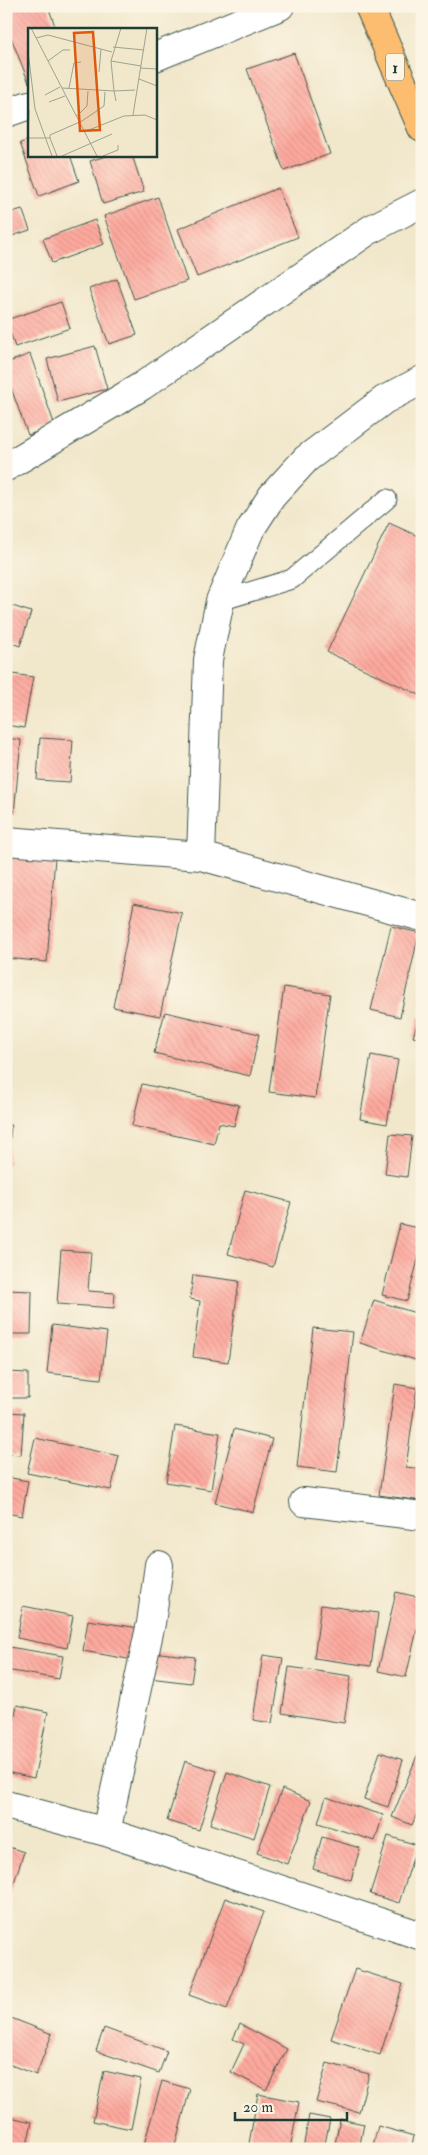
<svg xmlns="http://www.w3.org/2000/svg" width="428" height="2155" font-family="'IM FELL Double Pica',serif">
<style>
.building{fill:url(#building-back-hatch)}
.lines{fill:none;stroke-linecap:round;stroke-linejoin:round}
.service-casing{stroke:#3e564b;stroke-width:21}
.minor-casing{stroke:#3e564b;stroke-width:30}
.trunk-casing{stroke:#3e564b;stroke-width:30}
.service{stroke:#fff;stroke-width:19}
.minor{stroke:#fff;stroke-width:28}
.trunk{stroke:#fcbd6f;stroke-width:28}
.labels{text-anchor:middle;stroke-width:4;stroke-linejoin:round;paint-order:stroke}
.shield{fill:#fcf5e5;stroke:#617469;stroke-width:1}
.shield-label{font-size:16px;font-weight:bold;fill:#1f3d34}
.inset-road{fill:none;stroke:#9da38f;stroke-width:1}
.view{fill:#de580e;fill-opacity:0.15;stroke:#de580e;stroke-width:2.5}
.inset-edge{fill:none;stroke:#1f3d34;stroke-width:2.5}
</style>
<defs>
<pattern id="building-back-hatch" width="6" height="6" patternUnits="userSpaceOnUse" patternTransform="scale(1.25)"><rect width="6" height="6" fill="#fea99e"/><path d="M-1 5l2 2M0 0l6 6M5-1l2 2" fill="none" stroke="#d99289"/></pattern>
</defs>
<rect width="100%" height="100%" fill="#fcf5e5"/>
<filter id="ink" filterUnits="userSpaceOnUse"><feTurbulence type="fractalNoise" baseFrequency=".02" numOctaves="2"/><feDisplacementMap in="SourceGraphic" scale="10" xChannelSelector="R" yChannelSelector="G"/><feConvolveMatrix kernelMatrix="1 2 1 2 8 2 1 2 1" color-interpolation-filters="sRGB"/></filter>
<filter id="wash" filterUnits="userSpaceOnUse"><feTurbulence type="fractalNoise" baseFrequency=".0096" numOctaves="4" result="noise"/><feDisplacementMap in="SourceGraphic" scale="20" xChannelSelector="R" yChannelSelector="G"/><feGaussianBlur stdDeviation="1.12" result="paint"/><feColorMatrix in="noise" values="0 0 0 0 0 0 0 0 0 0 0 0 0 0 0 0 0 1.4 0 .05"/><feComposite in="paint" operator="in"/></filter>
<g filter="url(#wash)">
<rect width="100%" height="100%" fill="#f1e7cb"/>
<g id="blocks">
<path class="building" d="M6,6H48L56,29H29V83L6,25Z
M294,53L330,154L284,171L247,69Z
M29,140V155H70L79,181L39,196L20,143Z
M109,155H132L144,192L103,204L90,161Z
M278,188L298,237L197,277L178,229Z
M158,197L187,281L134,299L104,216Z
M6,205L9,213L22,209L30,230L6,238Z
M95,220L104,244L52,263L43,239Z
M117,279L137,335L109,344L89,289Z
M61,302L70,328L15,347L6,320Z
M95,346L107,389L58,402L47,359Z
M30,354L55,426L28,435L6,374V363Z
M389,523L422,538V696L327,652Z
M6,604L31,612L20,646L6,641Z
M6,673L33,677L24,728L6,725Z
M6,738L21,740L14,814L6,813Z
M40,738L73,740L70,782L37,780Z
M6,853L55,857L47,962L6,958Z
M134,903L182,913L160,1016L113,1007Z
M391,926L419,933L400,1017L371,1010Z
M284,987L330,994L315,1098L269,1092Z
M165,1012L259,1034L250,1076L154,1053Z
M419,1017L422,1018V1039L413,1037Z
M371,1055L398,1060L387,1124L360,1119Z
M142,1084L239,1105L234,1126L219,1123L214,1144L132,1126Z
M6,1125H11L8,1164H6Z
M390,1134L412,1136L407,1177L385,1174Z
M245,1190L291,1202L273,1267L228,1254Z
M400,1224L422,1229V1245L407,1301L382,1295Z
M61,1250L91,1252L88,1291L115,1293L114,1308L57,1304Z
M193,1275L239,1281L228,1362L193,1357L200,1301L190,1299Z
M6,1290L32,1291L31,1334H6Z
M374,1300L422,1315V1362L360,1343Z
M52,1325L107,1332L101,1379L47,1373Z
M313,1328L353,1332L337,1472L297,1467Z
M6,1372L28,1373V1398H6Z
M395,1384L417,1388L406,1467L422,1469V1501L379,1495Z
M6,1412L24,1413L21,1455L6,1454Z
M175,1426L220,1433L211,1490L166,1482Z
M234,1429L272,1439L253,1512L215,1503Z
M35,1438L119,1456L111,1490L27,1473Z
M6,1477L28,1481L22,1516L6,1513Z
M396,1592L422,1598V1608L406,1677L378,1671Z
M321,1605L378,1613L371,1666L314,1658Z
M23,1606L73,1616L67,1648L17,1638Z
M88,1620L145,1629L139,1661L83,1651Z
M9,1647L63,1656L59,1679L6,1670Z
M152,1652L195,1657L191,1683L149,1678Z
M263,1655L283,1658L272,1723L253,1720Z
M289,1667L351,1676L344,1723L282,1713Z
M17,1705L48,1712L34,1778L6,1772V1757Z
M380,1752L403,1760L388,1807L364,1799Z
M417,1756L422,1758V1802L412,1825L392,1817Z
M185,1761L217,1771L199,1830L167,1821Z
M227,1772L270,1787L254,1838L210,1824Z
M282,1789L311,1801L287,1864L257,1853Z
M326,1797L383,1815L375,1841L318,1823Z
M388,1836L417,1845L399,1903L370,1894Z
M322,1837L360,1848L351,1880L313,1869Z
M6,1846L24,1852L7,1904H6Z
M225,1898L264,1912L227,2009L189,1995Z
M355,1969L403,1984L380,2055L331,2039Z
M6,2016L52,2034L36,2075L6,2063Z
M240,2024L287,2049L266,2090L231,2072L244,2044L233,2039Z
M104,2028L167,2051L159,2073L96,2051Z
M327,2063L369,2074L359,2112L316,2102Z
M104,2071L141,2079L131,2129L93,2121Z
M162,2081L190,2089L174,2149H164L144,2144Z
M258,2094L299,2102L290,2149H248Z
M309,2115L330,2119L324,2149H303Z
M6,2116L32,2122L26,2149H6Z
M340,2119L364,2124L359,2149H334Z
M378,2126L414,2136L411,2149H372Z"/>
</g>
</g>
<g filter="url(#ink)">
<use href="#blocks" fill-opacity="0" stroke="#3e564b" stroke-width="1"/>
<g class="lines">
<defs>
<path id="service" d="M220,601L292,579L387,499"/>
<path id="minor" d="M155,57L280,6
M6,113L29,105
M6,467L142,386L371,229L422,203
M6,841L201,856L422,917
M201,856L208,660L220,601L250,530L272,496L306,459L384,400L422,380
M304,1502L422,1516
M6,1805L106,1832L422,1936
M106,1832L151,1623L159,1565"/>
<path id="trunk" d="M369,6L422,128"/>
</defs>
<use href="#service" class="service-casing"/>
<use href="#minor" class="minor-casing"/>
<use href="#trunk" class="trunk-casing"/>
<use href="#service" class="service"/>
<use href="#minor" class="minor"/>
<use href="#trunk" class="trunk"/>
</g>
</g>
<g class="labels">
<rect class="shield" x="386" y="53.5" width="18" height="27" rx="4"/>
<g class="shield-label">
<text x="395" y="73">1</text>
</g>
</g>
<g transform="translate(28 28)">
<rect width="129" height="129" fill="#f1e7cb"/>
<path class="inset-road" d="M3,0L69,128M8,10L20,7L84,24M85,19L116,22M0,23L7,81L24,128M20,33L35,22H42M83,33L113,38M112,40L129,41M71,44L73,21M111,51L129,58M34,60L86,63L83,33L93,0M41,60L46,35L53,34M17,67L32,59M88,73L86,63L107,62M21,74L37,68M105,87L119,0M49,88L59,78L60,63M56,104L96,88L117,87L129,92M0,109L1,82M0,110H22V107L54,93L76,78L77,64M22,110L29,128M34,128L84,106M75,128L90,122V117"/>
<path class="view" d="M65,4L72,102L52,103L46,5Z"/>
<rect width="129" height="129" class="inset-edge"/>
</g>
<rect width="428" height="2155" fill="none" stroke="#fcf5e5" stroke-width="25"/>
<path d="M235 2112v8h112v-8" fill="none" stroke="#1f3d34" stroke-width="2.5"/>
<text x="243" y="2112" font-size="15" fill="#1f3d34" stroke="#fcf5e5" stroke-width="4" paint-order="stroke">20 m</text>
</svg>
